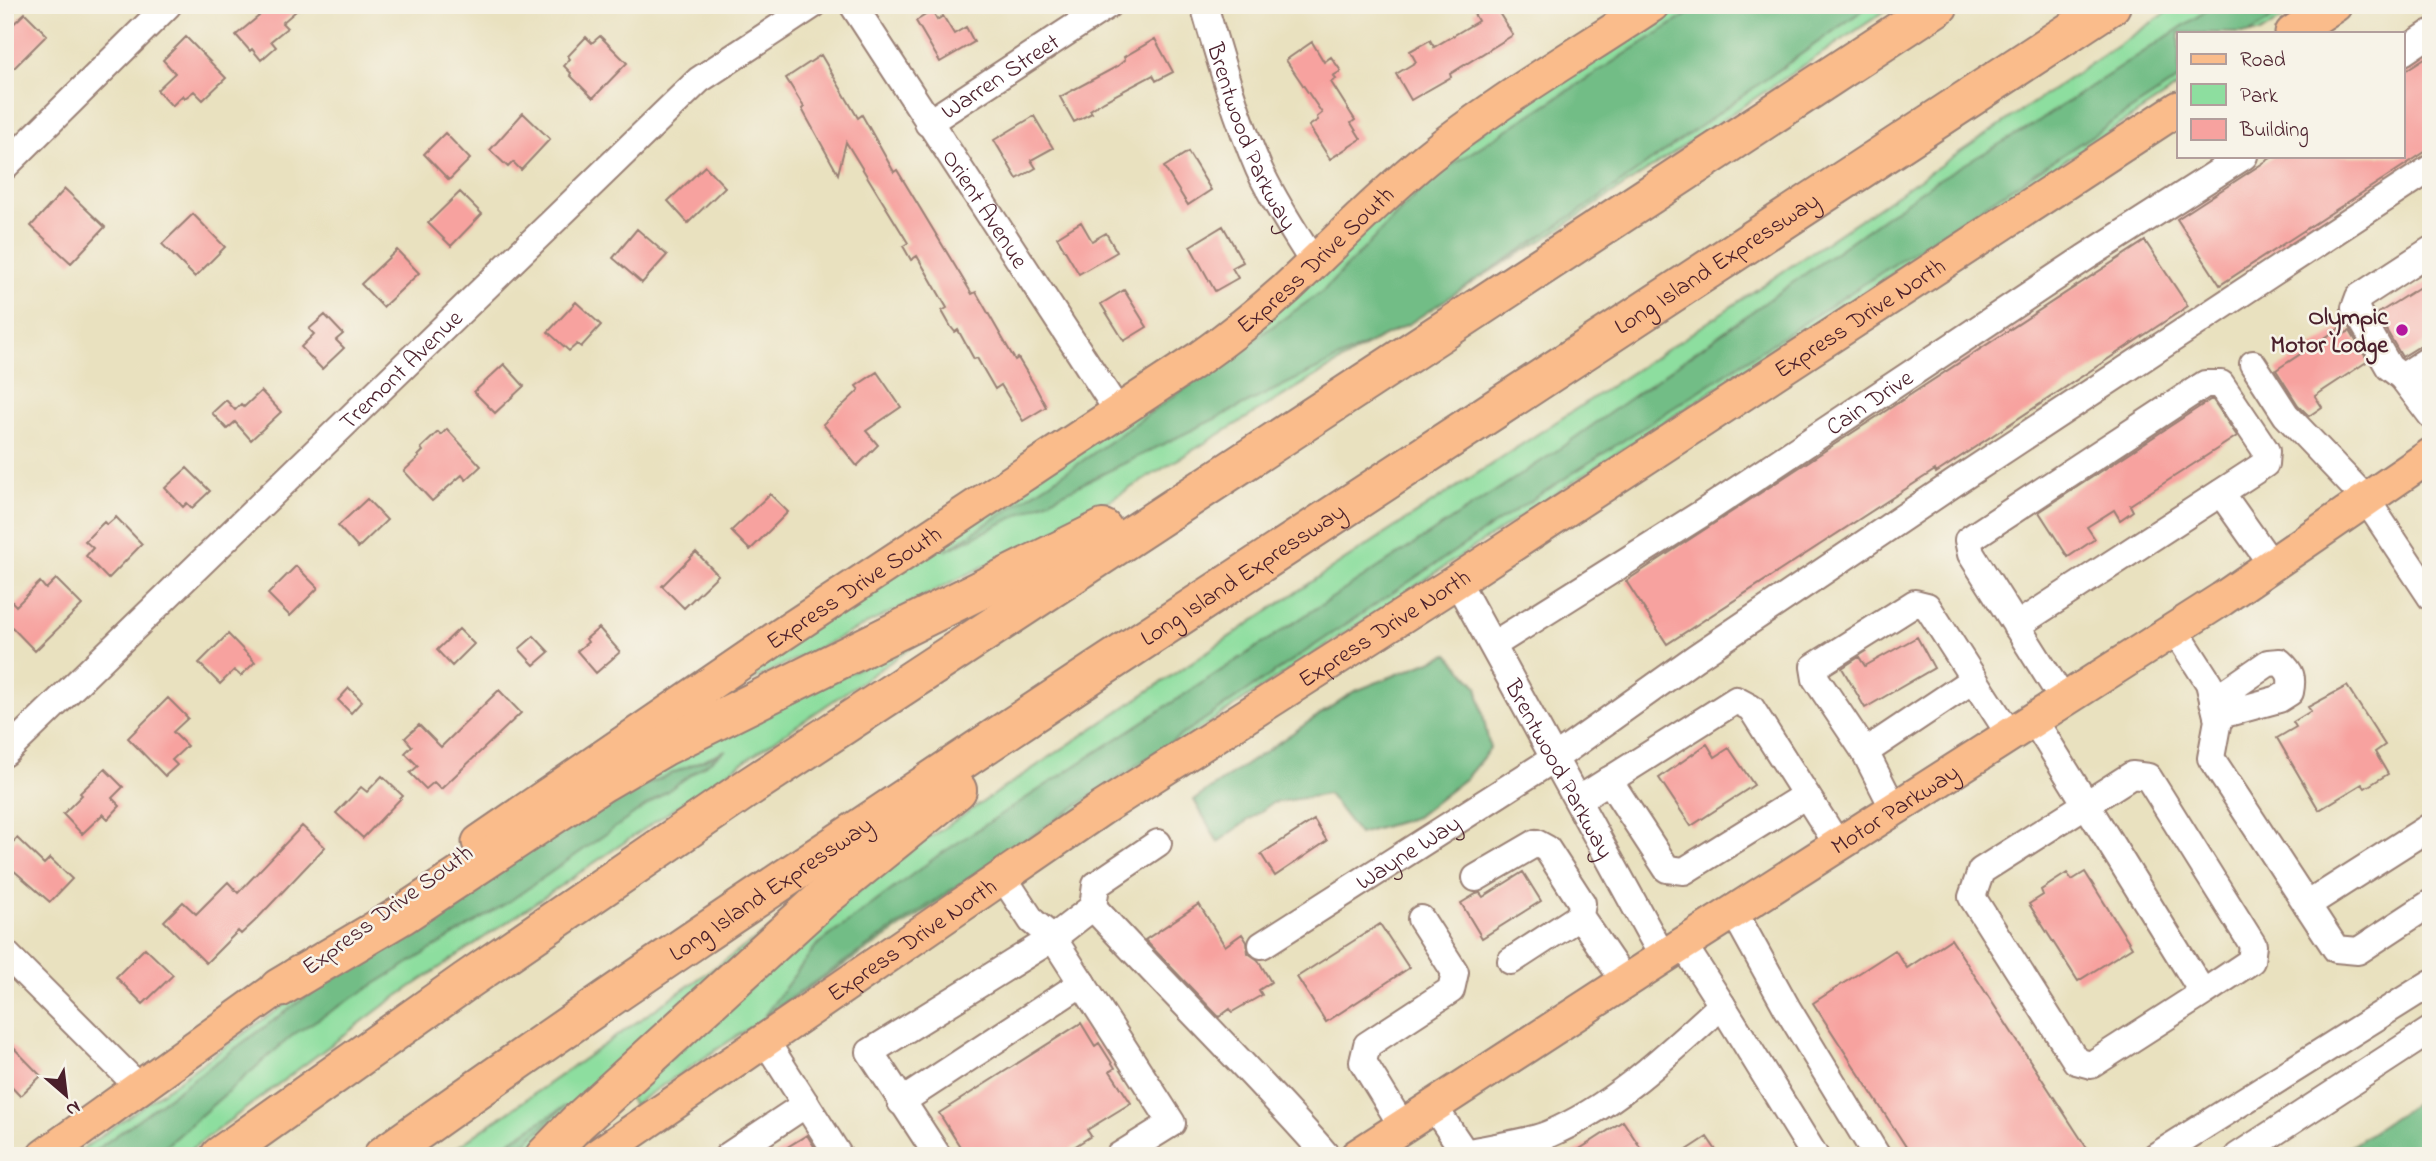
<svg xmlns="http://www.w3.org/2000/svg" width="2436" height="1161" font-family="'Indie Flower',sans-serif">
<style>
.green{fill:#8dde9f;stroke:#6c7e65;stroke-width:2}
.forest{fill:#72bd86;stroke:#5e6e58;stroke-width:2}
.building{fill:#f7a29f}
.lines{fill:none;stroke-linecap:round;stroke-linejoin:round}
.minor-casing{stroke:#9a8075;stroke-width:30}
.major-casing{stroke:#9a8075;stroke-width:37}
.highway-casing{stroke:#9a8075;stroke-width:42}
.minor{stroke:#fff;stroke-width:26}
.major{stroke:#fabc8b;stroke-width:33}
.highway{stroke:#fabc8b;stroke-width:38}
.poi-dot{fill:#b5179e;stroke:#f7f3e8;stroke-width:2.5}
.labels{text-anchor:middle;stroke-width:5;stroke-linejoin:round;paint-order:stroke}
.street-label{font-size:24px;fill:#4a1f2b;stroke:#f7f3e8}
.poi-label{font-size:24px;font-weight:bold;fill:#4a1f2b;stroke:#f7f3e8;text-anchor:end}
</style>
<rect width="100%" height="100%" fill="#f7f3e8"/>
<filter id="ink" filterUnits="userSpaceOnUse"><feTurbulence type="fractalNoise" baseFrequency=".0143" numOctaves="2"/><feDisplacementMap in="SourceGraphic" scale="14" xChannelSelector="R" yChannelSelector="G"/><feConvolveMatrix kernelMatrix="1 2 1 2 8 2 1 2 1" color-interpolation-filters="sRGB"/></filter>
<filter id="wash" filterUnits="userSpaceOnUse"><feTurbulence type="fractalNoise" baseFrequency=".00686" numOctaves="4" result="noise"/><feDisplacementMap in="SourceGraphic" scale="28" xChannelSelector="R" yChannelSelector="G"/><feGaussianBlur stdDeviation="1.57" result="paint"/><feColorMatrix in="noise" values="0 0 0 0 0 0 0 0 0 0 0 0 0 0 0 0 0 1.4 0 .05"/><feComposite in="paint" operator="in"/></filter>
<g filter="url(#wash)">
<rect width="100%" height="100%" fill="#e9e1bf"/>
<path class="green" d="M1670,5H1894L1552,234L1072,523L743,685L738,676L1221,354L1462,145Z
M2178,5H2303L2260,33H2179V86L1524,514L633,1105L628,1097L841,905L920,844L1322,575L1686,337Z
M936,631L383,1006L182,1156H73L264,1019L609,787Z
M797,910L527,1156H445Z"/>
<path class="forest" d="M1702,5H1870L1598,199L1409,324L945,551L1078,464L1324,290L1433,177Z
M2215,5H2293L2250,33H2179V79L1501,520L764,1016L816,946L936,857L1552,454L1934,182L2034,124Z
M1448,654L1477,686L1490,749L1466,778L1416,817L1359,834L1328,794L1272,803L1218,842L1194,800L1353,692Z
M726,750L510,901L294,1034L154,1156H88L300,1001L572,817Z
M2431,1093V1156H2336Z
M565,1106L512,1156H487Z"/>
<g id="blocks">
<path class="building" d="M250,5H303L282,23L287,28L271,41L276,47L261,60L252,49L250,51L236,35L259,16Z
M1484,5H1494L1513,35L1450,74L1451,77L1411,100L1396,74L1416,62L1410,51L1430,40L1434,47L1478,21L1473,12Z
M932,11L937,20L943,16L954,34L966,27L974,42L940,62L916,21Z
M25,13L47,35L5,77V32Z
M600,36L627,63L593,98L570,75L571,73L564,66L570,59L568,56L586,37L592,43Z
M186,37L226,78L203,100L194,91L185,98L183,95L172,106L157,90L175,73L163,60Z
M1155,39L1173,72L1156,81L1153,75L1104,101L1090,110L1092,113L1074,122L1060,97L1118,66L1125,60L1124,57Z
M1312,42L1324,62L1331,57L1341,71L1333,76L1336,79L1331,82L1355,120L1351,123L1361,139L1330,159L1309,126L1318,120L1317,117L1322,113L1286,60Z
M2431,54V148L2220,285L2177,219L2274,156H2403V72Z
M821,55L858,118L862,115L894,172L897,170L972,294L976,292L1015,360L1018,358L1035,386L1046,407L1023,421L1001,385L995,389L977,358L974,359L958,330L955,332L951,327L942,311L947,308L917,256L911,260L903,246L908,243L846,142L838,174L802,109L804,107L786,78Z
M523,113L550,139L521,170L513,162L508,167L490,150Z
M1034,116L1053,148L1031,160L1036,168L1017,179L994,140Z
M445,133L470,159L449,180L424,154Z
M1188,152L1211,190L1188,205L1164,167Z
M705,166L725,187L688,223L668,201Z
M65,189L105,227L71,263L31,226Z
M460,192L482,214L451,246L428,223Z
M193,214L225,247L195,277L162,244Z
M1081,222L1092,241L1106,233L1117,252L1079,274L1057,237Z
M1223,226L1243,262L1232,268L1238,278L1215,291L1190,246Z
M637,229L667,255L642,283L613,258Z
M2145,241L2188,306L1936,473L1935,470L1667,644L1626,581Z
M397,250L419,273L383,307L361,284Z
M2431,280V339L2402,357L2377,314Z
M1124,290L1147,327L1124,341L1101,304Z
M576,302L601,325L581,347L577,344L569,351L548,332Z
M325,315L343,334L336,340L344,348L322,369L301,347L314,334L309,329Z
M2340,328L2344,334L2350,331L2368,361L2315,396L2322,407L2309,416L2298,405L2276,370Z
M504,364L524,386L495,413L474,392Z
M877,372L901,407L866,431L878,445L857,466L823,424L859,390L856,386Z
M261,391L281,412L251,440L235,422L227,429L212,413L226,400L235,410L241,404L244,407Z
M2210,400H2213L2237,436L2130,505L2133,511L2120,520L2114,510L2087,527L2095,539L2068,557L2039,512Z
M447,429L481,466L466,480L462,475L432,501L404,471L419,457L418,456L423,451L421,448L438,432L441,435Z
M187,468L210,491L192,508L187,503L183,507L165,488Z
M770,494L788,512L750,550L731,531Z
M367,499L387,520L358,548L338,526Z
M116,517L142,544L108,579L86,556L93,548L85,541L104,522L107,525Z
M696,552L718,575L684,608L662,586Z
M296,566L318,588L290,616L268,594Z
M56,579L82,605L35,651L5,620V594L16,606L40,582L46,589Z
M599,628L620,652L596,673L577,651L588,642L586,639Z
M459,629L474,644L452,666L437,650Z
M228,634L255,662L241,676L234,670L220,684L199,663Z
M534,636L549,652L534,665L519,649Z
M1917,637L1934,668L1865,708L1842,668L1859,657L1865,666Z
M2347,686L2385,745L2375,752L2388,774L2365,788L2362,784L2319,810L2277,738L2296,727L2293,722L2311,711L2308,707Z
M349,688L362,701L351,713L338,700Z
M499,690L521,713L441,789L434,782L426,789L410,773L418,766L405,753L412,746L405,738L419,725L441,747Z
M168,698L188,718L173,732L187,746L172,760L177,765L165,776L128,738Z
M1707,744L1715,757L1729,748L1754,785L1691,826L1659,778Z
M105,769L123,787L112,798L120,806L108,819L103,814L82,834L63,814L82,795L80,793Z
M382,776L403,796L363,838L336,813L361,787L367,792Z
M1314,820L1327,841L1275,876L1261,854Z
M302,826L325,847L255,921L241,934L238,931L206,963L164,921L183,902L196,914L228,882L238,893Z
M17,838L44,864L50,858L72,879L50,902L5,863V851Z
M1523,872L1541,901L1482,938L1461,903L1476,894L1480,893L1483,897Z
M2085,872L2132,947L2078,981L2029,904L2043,895L2041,890L2067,873L2072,880Z
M1199,904L1225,946L1242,934L1247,942L1248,953L1258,960L1271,982L1259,990L1262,995L1232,1012L1230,1009L1219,1017L1145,940Z
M1380,924L1409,968L1326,1022L1297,977Z
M1951,939L2092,1156H1912L1813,1003L1895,950L1907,968Z
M145,948L173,975L143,1004L116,977Z
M1081,1023L1095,1046L1099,1043L1115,1068L1110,1071L1131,1103L1087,1130L1091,1136L1060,1156H966L939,1113Z
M5,1039L41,1076L20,1096L5,1080Z
M1623,1121L1646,1156H1569Z
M807,1135L820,1156H773Z
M1707,1137L1720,1156H1678Z"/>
</g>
</g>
<g filter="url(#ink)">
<use href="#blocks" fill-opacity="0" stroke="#9a8075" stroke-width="2"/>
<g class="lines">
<defs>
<g id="minor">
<path id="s1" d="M853,5L1119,413"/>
<path id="s2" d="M1204,5C1220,60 1236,116 1259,169C1274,202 1294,231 1313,262"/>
<path d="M2403,52L2431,33"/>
<path id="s3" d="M928,123L1108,5"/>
<path d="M5,166L168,5"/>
<path d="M2431,358L2402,377L2431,415"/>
<path d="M2253,364L2286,415L2366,499L2431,597"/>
<path d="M2402,377L2389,367L2355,308L2359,297L2431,250"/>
<path d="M2221,493L2272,565"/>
<path id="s4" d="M1457,581L1663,957"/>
<path d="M2016,626L2265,464L2266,451L2221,384H2205L1968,540L1971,554L2064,701"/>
<path d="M2175,630L2209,683L2218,720L2211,758L2336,949L2358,951L2431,903"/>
<path id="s5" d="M1493,645L1701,514L2086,257L2244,156"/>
<path d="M2213,701L2268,663L2280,662C2291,672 2293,677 2290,692L2279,699L2217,716"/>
<path d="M2034,720C2090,811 2147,902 2203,993L2091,1065L2076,1061L1972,897L1981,871L2132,775L2148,777L2253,945L2251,961L2203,993"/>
<path d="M1865,752L1974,679"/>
<path id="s6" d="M5,753L699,80L813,5"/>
<path d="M1609,780L1667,869L1684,871L1806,795"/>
<path d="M1578,800L1736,700L1751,708L1838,845"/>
<path d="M1894,809L1865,752L1816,679L1814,667L1915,603L1927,606L2010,735"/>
<path d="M1003,877L1032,921L1053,938L1172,1123L1119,1156"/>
<path d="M1476,878L1536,843L1547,849L1582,903L1580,916L1625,982"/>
<path d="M2307,905L2431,826"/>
<path d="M1093,907L1096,885L1158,843"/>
<path d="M1734,912L1787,1008L1877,1156"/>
<path id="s7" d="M1262,945L1555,758L1695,658L1957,481L2431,168"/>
<path d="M5,953L140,1088"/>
<path d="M1511,961L1580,916"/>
<path d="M1722,1005L1815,1156"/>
<path d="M765,1040L839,1156"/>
<path d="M901,1102L1082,983"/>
<path d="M1434,1107L1465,1153C1489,1147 1528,1143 1549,1134C1615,1106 1670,1052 1722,1005L1683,944"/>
<path d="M1403,1127L1363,1062L1367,1045L1451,990L1455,972L1421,919"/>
<path d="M728,1156L806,1104"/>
<path d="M938,1156L870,1052L1053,938L1093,907C1170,991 1252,1070 1327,1156"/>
<path d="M2156,1156L2431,983"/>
<path d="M2238,1156L2431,1030"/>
</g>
<g id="major">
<path d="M2292,33L2335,5"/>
<path id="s8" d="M479,842L781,635L1198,359C1229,337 1258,314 1286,289C1333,245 1377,199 1427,158C1497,101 1577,55 1652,5"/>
<path d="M44,1156L300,972"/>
<path id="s9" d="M597,1156L1101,809L1457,581L2179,108"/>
<path id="s10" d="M1357,1156L1663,957L2222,599L2431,455"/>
</g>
<g id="highway">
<path d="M279,988L402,915L603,782L663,747L1103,529"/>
<path d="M220,1156L466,981L743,791L1939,5"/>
<path id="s11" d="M383,1156C615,990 853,833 1090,675C1429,450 1770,228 2111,5"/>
<path d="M545,1156L577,1123L821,900L957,790"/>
</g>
</defs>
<use href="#minor" class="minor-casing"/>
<use href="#major" class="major-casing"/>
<use href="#highway" class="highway-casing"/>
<use href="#minor" class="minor"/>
<use href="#major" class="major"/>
<use href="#highway" class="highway"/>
</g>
</g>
<circle class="poi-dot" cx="2402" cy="330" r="7"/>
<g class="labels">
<g class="street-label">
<text dy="8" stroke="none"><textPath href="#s3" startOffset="86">Warren Street</textPath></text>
<text dy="8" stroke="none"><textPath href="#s2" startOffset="140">Brentwood Parkway</textPath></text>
<text dy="8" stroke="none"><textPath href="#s1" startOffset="243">Orient Avenue</textPath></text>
<text dy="8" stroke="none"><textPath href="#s8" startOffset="1020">Express Drive South</textPath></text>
<text dy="8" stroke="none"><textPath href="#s11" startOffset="1605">Long Island Expressway</textPath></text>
<text dy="8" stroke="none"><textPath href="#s9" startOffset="1516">Express Drive North</textPath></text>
<text dy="8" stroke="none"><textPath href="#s6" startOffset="551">Tremont Avenue</textPath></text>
<text dy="8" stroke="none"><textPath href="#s5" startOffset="448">Cain Drive</textPath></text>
<text dy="8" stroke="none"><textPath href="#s11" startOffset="1038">Long Island Expressway</textPath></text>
<text dy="8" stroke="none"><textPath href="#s8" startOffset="453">Express Drive South</textPath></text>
<text dy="8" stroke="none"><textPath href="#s9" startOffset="948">Express Drive North</textPath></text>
<text dy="8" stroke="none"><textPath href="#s4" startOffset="214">Brentwood Parkway</textPath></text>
<text dy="8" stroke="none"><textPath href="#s10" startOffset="640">Motor Parkway</textPath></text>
<text dy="8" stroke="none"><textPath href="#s7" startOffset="173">Wayne Way</textPath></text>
<text dy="8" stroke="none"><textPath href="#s11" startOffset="471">Long Island Expressway</textPath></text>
<text transform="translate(387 909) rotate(-36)" y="8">Express Drive South</text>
<text dy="8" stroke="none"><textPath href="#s9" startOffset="382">Express Drive North</textPath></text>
</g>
<g class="poi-label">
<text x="2388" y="324">Olympic<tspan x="2388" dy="28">Motor Lodge</tspan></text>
</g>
</g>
<rect width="2436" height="1161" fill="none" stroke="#f7f3e8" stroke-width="28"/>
<rect x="2177" y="32" width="228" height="126" fill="#f7f3e8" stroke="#b29e9c" stroke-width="2"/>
<rect x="2191" y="54" width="35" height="10" fill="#fabc8b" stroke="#b29e9c" stroke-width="2"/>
<text x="2240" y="66" font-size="21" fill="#4a1f2b">Road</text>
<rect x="2191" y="84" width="35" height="21" fill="#8dde9f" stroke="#b29e9c" stroke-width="2"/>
<text x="2240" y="102" font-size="21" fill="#4a1f2b">Park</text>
<rect x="2191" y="119" width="35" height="21" fill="#f7a29f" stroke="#b29e9c" stroke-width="2"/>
<text x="2240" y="136" font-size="21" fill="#4a1f2b">Building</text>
<g transform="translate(66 1095) rotate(152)" stroke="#f7f3e8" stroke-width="5" paint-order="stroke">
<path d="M0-5L12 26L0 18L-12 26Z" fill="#4a1f2b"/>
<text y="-10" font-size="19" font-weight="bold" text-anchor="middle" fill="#4a1f2b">N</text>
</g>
</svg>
